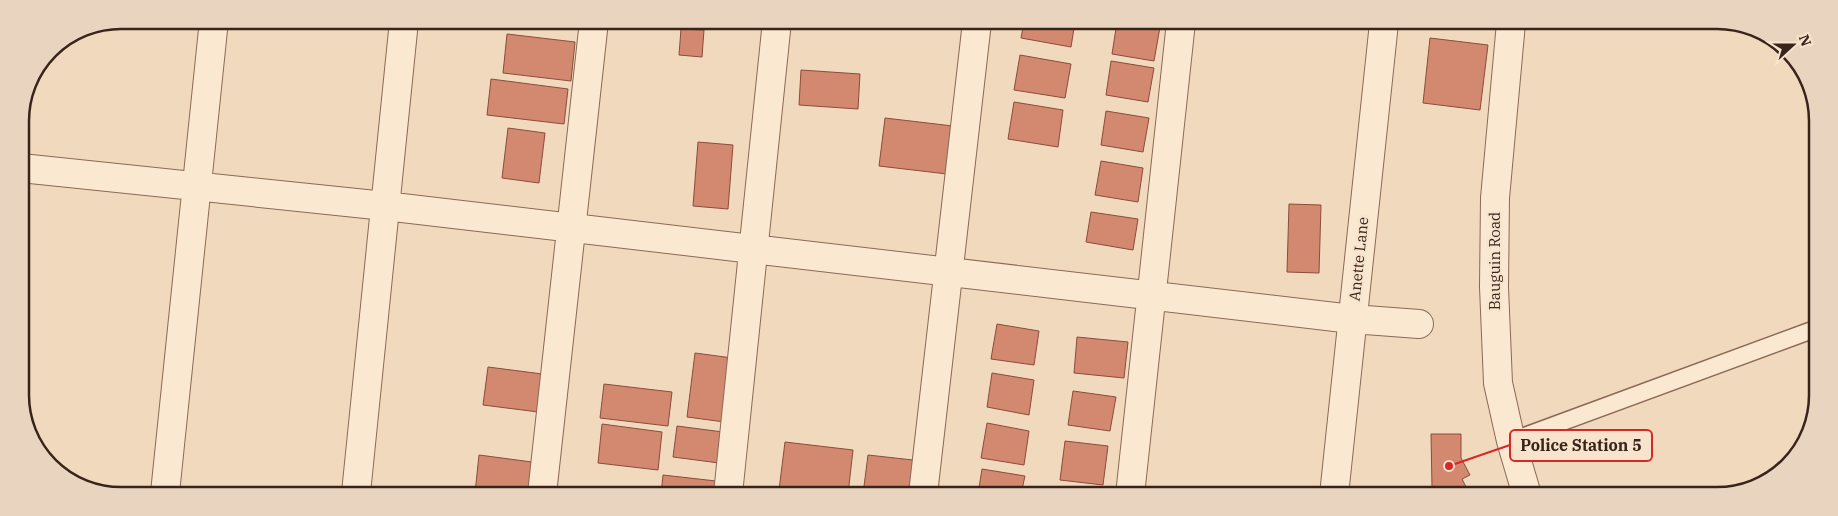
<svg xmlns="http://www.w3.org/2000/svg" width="1838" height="516" font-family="'IBM Plex Serif',serif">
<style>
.building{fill:#d28970;stroke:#8b4c39}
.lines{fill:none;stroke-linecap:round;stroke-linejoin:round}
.service-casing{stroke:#8a6955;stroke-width:19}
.minor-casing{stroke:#8a6955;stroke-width:30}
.tertiary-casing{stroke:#8a6955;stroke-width:30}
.service{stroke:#fbe8d1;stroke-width:16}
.minor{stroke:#fbe8d1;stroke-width:28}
.tertiary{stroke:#fbe8d1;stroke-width:28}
.labels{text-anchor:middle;stroke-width:5;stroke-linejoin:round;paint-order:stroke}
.street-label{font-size:15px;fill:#38241b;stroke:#f8e4cd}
.rim{fill:none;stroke:#38241b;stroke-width:2.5}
.leader{fill:none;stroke:#d62828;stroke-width:2}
.callout-dot{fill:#d62828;stroke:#f8e4cd;stroke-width:2}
.callout{fill:#f8e4cd;stroke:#d62828;stroke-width:2}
.callout-label{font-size:16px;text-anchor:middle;font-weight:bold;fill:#38241b}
</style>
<rect width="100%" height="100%" fill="#f1d9bd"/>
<path class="building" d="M1024,22H1075L1071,47L1021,38Z
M1117,22L1160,27L1154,61L1112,54Z
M681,29L704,30L702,57L679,55Z
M507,34L575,42L571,81L503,73Z
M1430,38L1488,45L1480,110L1423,103Z
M1020,55L1071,64L1065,98L1014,90Z
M1111,61L1154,68L1148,102L1106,95Z
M801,70L860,74L858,109L799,105Z
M491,79L568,89L564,124L487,115Z
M1014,102L1063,110L1058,147L1008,139Z
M1106,111L1149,118L1143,152L1101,145Z
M885,118L953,126L947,174L879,166Z
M508,128L545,133L539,183L502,178Z
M698,142L733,145L728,209L693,206Z
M1101,161L1143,168L1138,202L1095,195Z
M1289,204L1321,205L1319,273L1287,272Z
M1091,212L1138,219L1133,250L1086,242Z
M997,324L1039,331L1034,365L991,359Z
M1077,337L1128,342L1124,378L1074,373Z
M695,353L740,359L732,423L687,417Z
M488,367L558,376L554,414L483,405Z
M992,373L1034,380L1029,415L987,407Z
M604,384L672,392L668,426L600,418Z
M1073,391L1116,397L1110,431L1068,425Z
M987,423L1029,431L1024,465L981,458Z
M602,424L662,432L658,470L598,463Z
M677,426L723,432L719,463L673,457Z
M1431,434H1461V458L1470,475L1462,479L1470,495H1436L1432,488Z
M1065,441L1108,446L1103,485L1060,480Z
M785,442L853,450L848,494H815L779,490Z
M479,455L547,464L543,494L475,493Z
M868,455L922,461L918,494H863Z
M982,469L1025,476L1021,494H978Z
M663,475L716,481L715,494H661Z"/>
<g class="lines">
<defs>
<path id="service" d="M1511,441L1815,329"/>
<path id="minor" d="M21,168L385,206L1352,319L1419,324
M165,493L214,20
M356,493L404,21
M542,494L594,21
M728,494L777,21
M923,494L977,22
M1130,495L1181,22
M1334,495L1384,23"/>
<path id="tertiary" d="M1511,23L1495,198L1494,287L1498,383L1511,441L1527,495"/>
</defs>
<use href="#service" class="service-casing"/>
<use href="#minor" class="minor-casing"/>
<use href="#tertiary" class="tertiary-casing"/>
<use href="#service" class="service"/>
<use href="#minor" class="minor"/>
<use href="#tertiary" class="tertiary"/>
</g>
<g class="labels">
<g class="street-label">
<text transform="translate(1359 259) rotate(-84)" y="5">Anette Lane</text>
<text transform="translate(1495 261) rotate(-90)" y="5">Bauguin Road</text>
</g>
</g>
<path d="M0 0H1838V516H0ZM121 29H1717A92 92 0 0 1 1809 121V395A92 92 0 0 1 1717 487H121A92 92 0 0 1 29 395V121A92 92 0 0 1 121 29Z" fill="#e9d5bf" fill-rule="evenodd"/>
<path class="rim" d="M121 29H1717A92 92 0 0 1 1809 121V395A92 92 0 0 1 1717 487H121A92 92 0 0 1 29 395V121A92 92 0 0 1 121 29Z"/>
<path class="leader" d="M1449 466L1510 445"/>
<circle class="callout-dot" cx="1449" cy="466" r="5"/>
<rect class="callout" x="1510" y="430" width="142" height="31" rx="5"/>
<g class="callout-label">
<text x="1581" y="451">Police Station 5</text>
</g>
<g transform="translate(1793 45) rotate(69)" stroke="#f8e4cd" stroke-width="4" paint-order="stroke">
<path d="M0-4L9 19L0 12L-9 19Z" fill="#38241b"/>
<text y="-8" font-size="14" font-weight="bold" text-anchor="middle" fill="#38241b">N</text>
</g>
</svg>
